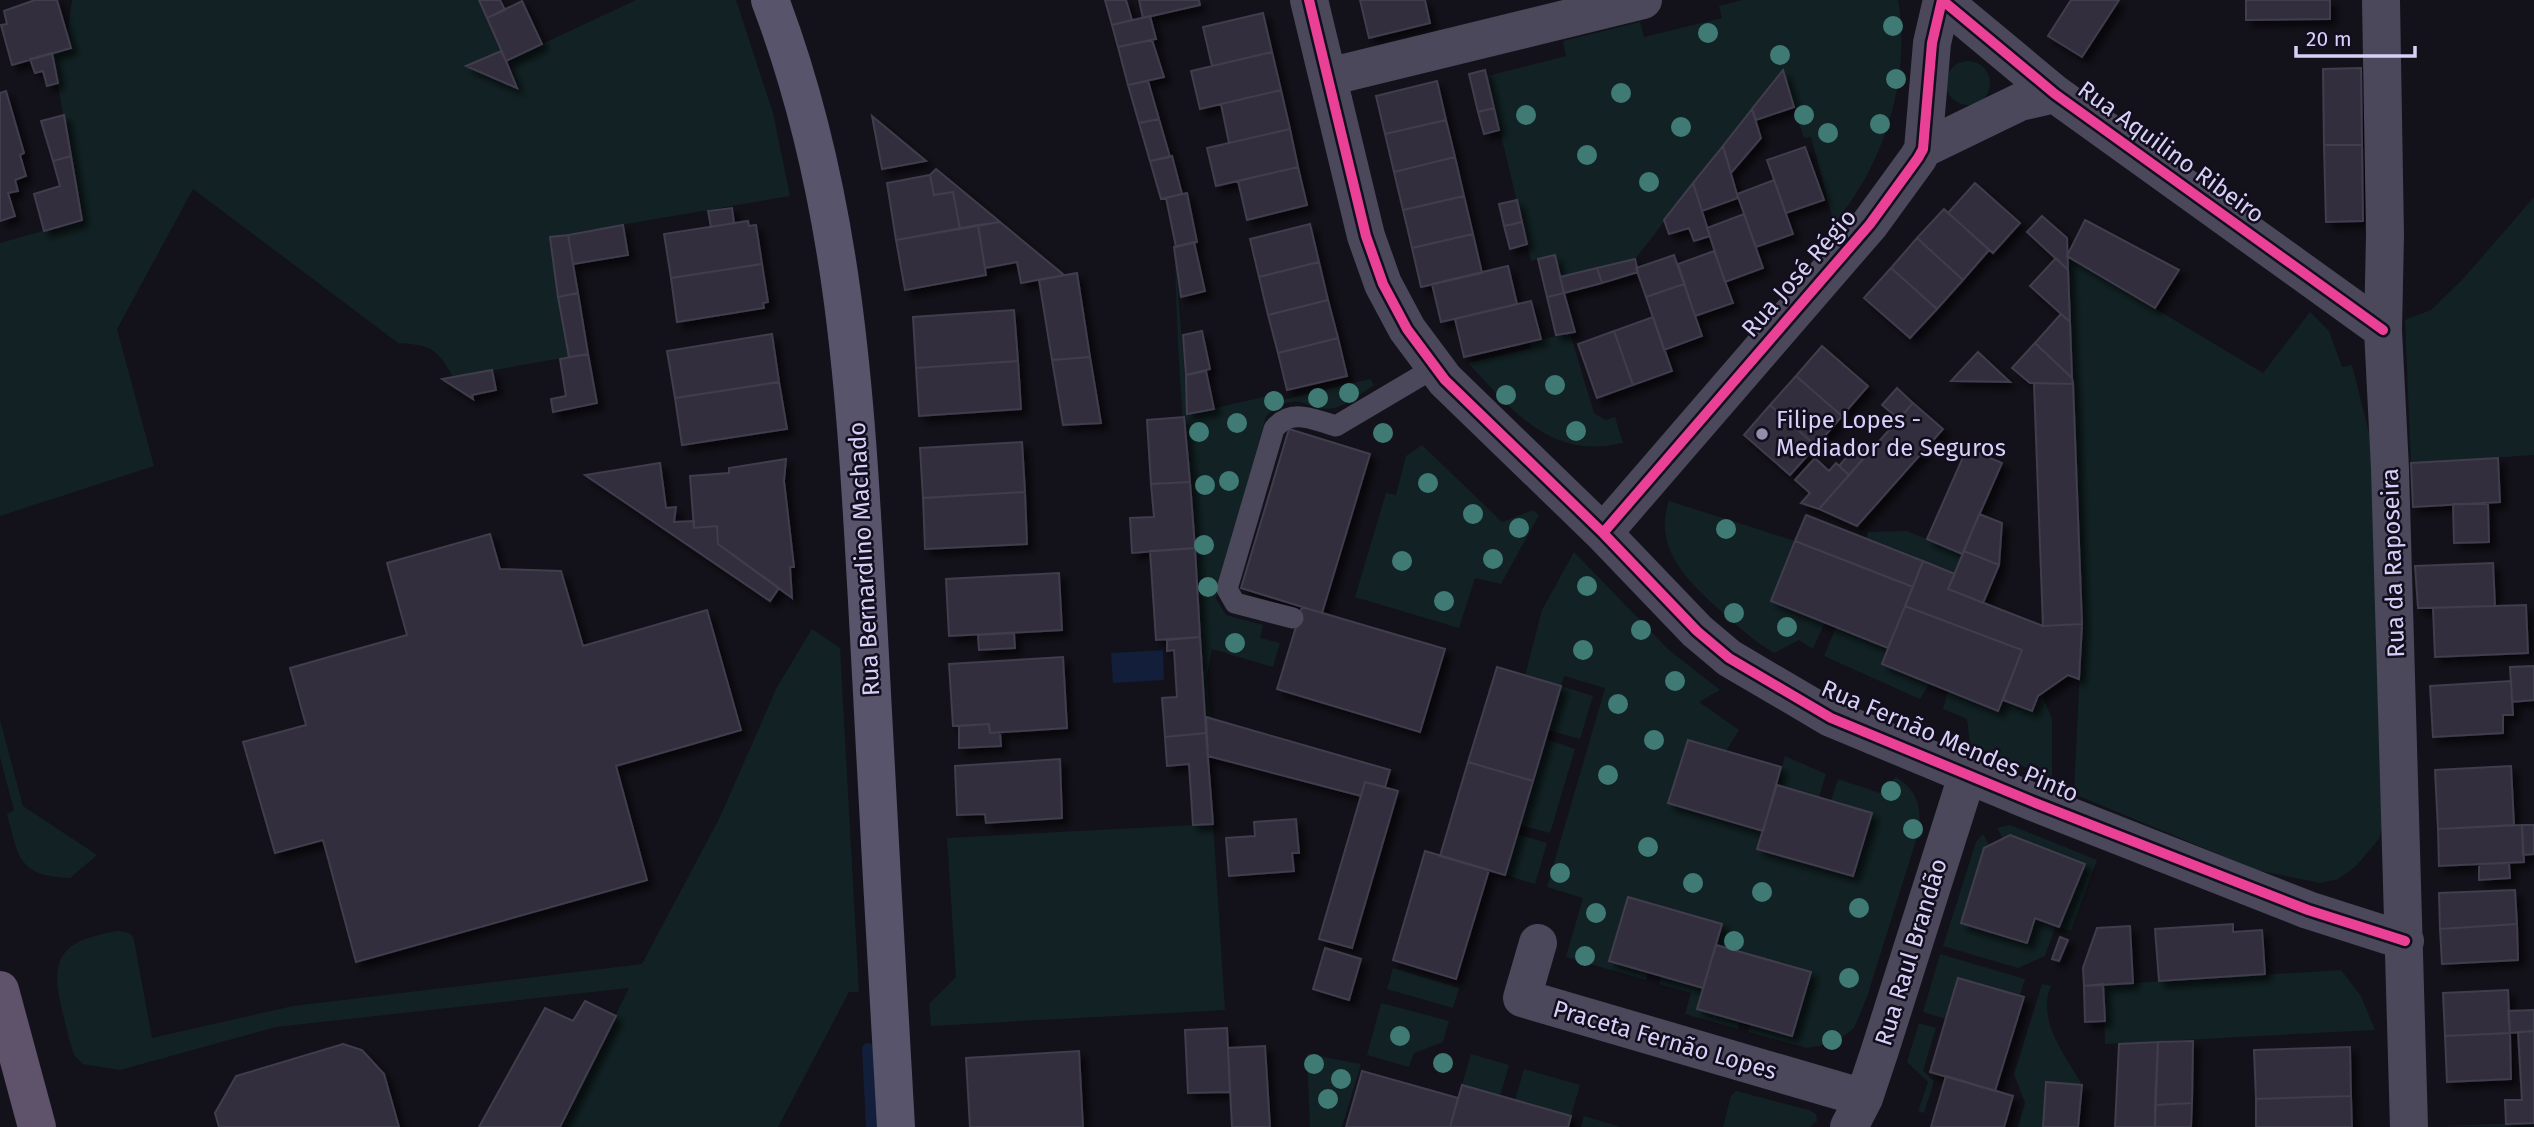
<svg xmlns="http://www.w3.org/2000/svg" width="2534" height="1127" font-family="'Fira Sans',sans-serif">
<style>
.green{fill:#122224}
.water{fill:#121e3a}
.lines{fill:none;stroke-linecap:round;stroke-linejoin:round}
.stream{stroke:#121e3a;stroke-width:12}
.building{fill:#322f3c;stroke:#413c4d;stroke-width:2;filter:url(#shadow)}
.service{stroke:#4a485a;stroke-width:21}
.minor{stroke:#4a485a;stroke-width:38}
.secondary{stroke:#58546c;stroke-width:38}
.primary{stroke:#5e536a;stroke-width:38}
.cycleway-casing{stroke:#120e1d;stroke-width:15}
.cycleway{stroke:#ea4096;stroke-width:10}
.tree{fill:#407a75}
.poi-dot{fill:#948eab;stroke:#120e1d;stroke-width:2.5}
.labels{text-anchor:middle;stroke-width:5;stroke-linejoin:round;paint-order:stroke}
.street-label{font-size:24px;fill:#d9d0f9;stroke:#120e1d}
.poi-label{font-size:24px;fill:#d9d0f9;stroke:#120e1d;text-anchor:start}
</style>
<defs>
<filter id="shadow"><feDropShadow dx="6" dy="6" stdDeviation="3.5" flood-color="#0009"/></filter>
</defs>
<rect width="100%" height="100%" fill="#13121a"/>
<path class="green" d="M72,0H479L501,51L467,66L516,87L506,61L636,0H736L773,113L790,196L550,237L569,357L453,377C437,348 431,345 398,343L193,189L117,329L154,466L0,516V243L82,220L52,53L67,36Z
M1742,0H1898C1911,79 1885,163 1834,224L1811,137L1804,138L1782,71L1635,259L1560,277L1555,255L1531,261L1487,76L1566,56L1563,41L1640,22L1644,37L1722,18L1719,6Z
M1946 83a22 22 0 1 1 44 0a22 22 0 1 1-44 0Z
M2534,197V455L2411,463L2405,320L2431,310L2463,279Z
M2067,256L2263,373L2310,312L2329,331L2342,367L2352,365L2369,433L2375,474L2383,821L2379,839L2355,867L2338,879L2320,883L2257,870L2074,794L2082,624Z
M1175,257L1188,414L1278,394L1279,401L1370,379L1374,385C1363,392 1347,405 1334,408C1307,414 1300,385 1266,416L1216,599L1226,615L1263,625L1260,638L1280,643L1273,667L1212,649L1207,677L1211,719L1206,717C1196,564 1178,410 1175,257Z
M1570,333L1594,413L1606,420L1615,417L1623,443C1550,460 1514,412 1468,363L1531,348L1530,342Z
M1422,445L1502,522L1533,510L1539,515L1501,584L1475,578L1459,628L1355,597L1386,493L1396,495L1406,456Z
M1669,501L1795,541L1771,600L1825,622L1813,649L1799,640L1774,653C1755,642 1739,627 1722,612C1690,583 1652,549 1669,501Z
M1907,531L1962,554L1955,574L1866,539L1868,532Z
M1574,552L1669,650L1720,690L1699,702L1739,730L1726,751L1688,740L1668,803L1763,831L1758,849L1853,876L1871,813L1831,801L1838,779L1880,793L1896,777C1919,792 1922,808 1918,834L1867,997L1854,1028L1835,1043L1807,1048L1748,1032L1750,1024L1792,1036L1811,972L1716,945L1722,924L1628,897L1609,961L1648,972L1646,980L1566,957L1583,898L1547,887L1605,688L1564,676L1561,686L1593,696L1580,739L1548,730L1561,686L1525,676L1542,610Z
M1836,627L1888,648L1882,664L1930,683L1920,699L1824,656Z
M812,629L840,648L859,992H849L778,1127H560L629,988L276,1027L120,1070L83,1064L75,1056C69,1043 67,1028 63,1014C54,977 50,947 95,936C108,933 120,927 132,935L134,940L152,1038L293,1006L642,964L720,817L777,687Z
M1948,691L1998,710L2003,700L2031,711L2042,695L2052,719V778L1970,745L1967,719L1943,709Z
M0,720L23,806L97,855L70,878C18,876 19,858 7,814L14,810L0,757Z
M1545,739L1575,749L1550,833L1520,825Z
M1785,756L1826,774L1819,797L1777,785Z
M1213,824L1225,1010L931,1026L929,1004L956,977L947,838Z
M2010,825L2097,860L2071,931L2059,927L2085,864L2010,835L2003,839L1997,828Z
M1517,834L1547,843L1535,884L1505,875Z
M1983,834L1989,845L1984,848L1961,923L2026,943L2035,918L2056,925L2045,956L2018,968L1943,946L1976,842Z
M1940,954L2025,979L2020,995L1959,978L1946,1019L1923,1012Z
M1393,968L1459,988L1453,1008L1387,989Z
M2341,970L2361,996L2375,1030L2105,1044L2103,985Z
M1661,976L1703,988L1697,1008L1740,1021L1738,1029L1685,1014L1691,993L1659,984Z
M2042,984L2051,986C2036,1020 2066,1056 2082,1085L2043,1127H2018L2025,1103L2014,1074Z
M1381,1003L1449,1021L1443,1042L1414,1053L1409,1067L1367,1055Z
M1919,1023L1936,1028L1923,1071L1934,1081L1924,1113L1918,1111L1928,1082L1907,1062Z
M1307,1054L1361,1064L1342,1127H1310Z
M1471,1054L1509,1065L1500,1096L1462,1085Z
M1524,1069L1580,1085L1571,1116L1515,1100Z
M1736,1091L1809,1110L1816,1114L1817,1121L1810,1127H1723L1731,1096Z
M1584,1116L1621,1127H1581Z
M2534,1123V1127L2435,1126Z"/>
<path class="water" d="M1163,650L1164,680L1113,683L1111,653Z"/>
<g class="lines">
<path class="stream" d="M868,1049L872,1127"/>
</g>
<path class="building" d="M35,0H57L71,48L12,65L1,25L7,24L4,11Z
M479,0H500L505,10L487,18Z
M1105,0H1126L1132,20L1112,25Z
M1139,0H1199L1200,5L1143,18Z
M1360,0H1425L1430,23L1369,38Z
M2071,0H2119L2082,57L2048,36Z
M2246,0H2330V19L2246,20Z
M522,1L542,44L506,61L487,18Z
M1263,13L1272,52L1212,66L1203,27Z
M1150,16L1156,39L1118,47L1112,25Z
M1152,40L1164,77L1128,85L1118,47Z
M501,51L506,61L517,88L466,66Z
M1272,52L1281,90L1200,109L1191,71Z
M52,53L58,83L47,86L43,71L35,73L30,59Z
M2361,68L2362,145H2324L2323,69Z
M1485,70L1494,108L1478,112L1469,74Z
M1783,70L1794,107L1756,120L1752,109Z
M1148,81L1159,119L1139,123L1128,85Z
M1437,81L1446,120L1385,134L1376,96Z
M1281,90L1290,129L1229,143L1221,104Z
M6,91L24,153L20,155L26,176L15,180L18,191L8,193L15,216L0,221V93Z
M1494,108L1499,130L1484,134L1478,112Z
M1752,109L1761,138L1731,173L1723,146Z
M64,115L71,156L53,161L41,121Z
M872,116L926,161L882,169Z
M1159,119L1170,157L1150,161L1139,123Z
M1446,120L1455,157L1394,172L1385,134Z
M1290,129L1298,167L1216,186L1207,148Z
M2324,145H2362L2363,221L2326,222Z
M1723,146L1738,198L1702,211L1693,183Z
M1805,147L1824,200L1786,213L1767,160Z
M71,156L82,220L44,231L34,194L60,186L53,161Z
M1172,156L1182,194L1161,199L1150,161Z
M1455,157L1464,196L1403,210L1394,172Z
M1298,167L1307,205L1247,220L1238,181Z
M936,169L1000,222L960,229L953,192L934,195L930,175Z
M930,175L934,195L953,192L960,229L896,240L887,183Z
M1774,180L1793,234L1756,247L1737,194Z
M1693,183L1710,236L1694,241L1689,228L1669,234L1664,220Z
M1975,183L2020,223L1993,253L1948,213Z
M1187,193L1197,242L1176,247L1166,198Z
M1464,196L1473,234L1412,248L1403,210Z
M1517,200L1522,222L1504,226L1499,204Z
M732,208L734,223L711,227L708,211Z
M1944,209L1989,250L1963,280L1917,238Z
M1744,214L1763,268L1725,282L1707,228Z
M2042,216L2067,238L2068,270L2027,232Z
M2085,220L2179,270L2155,308L2067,256Z
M748,221L749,226L756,225L762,264L671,278L664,234Z
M1000,222L1064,275L1021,283L1017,262L985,268L978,225Z
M1522,222L1527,244L1510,249L1504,226Z
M1310,224L1319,262L1259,277L1250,239Z
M623,225L628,255L573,264L568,235Z
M978,225L986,275L905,290L896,240Z
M1473,234L1482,273L1421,287L1412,248Z
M568,235L578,293L558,297L550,237Z
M1917,238L1963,280L1937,309L1891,268Z
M1194,242L1205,291L1181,297L1174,247Z
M1714,251L1733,303L1695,316L1678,264Z
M1555,255L1564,293L1547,297L1538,259Z
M1674,255L1684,284L1646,297L1636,268Z
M2056,258L2068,270L2070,322L2030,286Z
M1635,259L1638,272L1602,283L1597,268Z
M1319,262L1328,300L1268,315L1259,277Z
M762,264L768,302L763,303L764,308L677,322L671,278Z
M1508,266L1517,304L1441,322L1432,284Z
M1597,268L1602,283L1564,293L1560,277Z
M1891,268L1937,309L1910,338L1864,298Z
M1077,273L1090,357L1052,360L1039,280Z
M1684,284L1702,336L1664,350L1646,297Z
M578,293L588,354L569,357L558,297Z
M1564,293L1575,332L1556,335L1547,297Z
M1328,300L1338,338L1278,353L1268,315Z
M1531,301L1541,339L1464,357L1455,319Z
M1014,310L1018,361L916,368L913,317Z
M2061,314L2070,322L2072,378L2035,343Z
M1653,317L1672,371L1633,385L1614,331Z
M1202,331L1210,369L1186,375L1183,335Z
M1614,331L1633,385L1597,398L1578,344Z
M772,334L779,382L675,398L667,351Z
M1338,338L1347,376L1287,390L1278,353Z
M2035,343L2072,378L2073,384L2030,383L2012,368Z
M1822,346L1868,386L1842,416L1796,376Z
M1978,352L2010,382L1951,381Z
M588,354L597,403L553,412L551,399L566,396L560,359Z
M1090,357L1101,423L1063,425L1052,360Z
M1018,361L1021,409L919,416L916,368Z
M492,370L496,390L472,395L473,399L442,379Z
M1206,371L1214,409L1187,414L1186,375Z
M1796,376L1842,416L1816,446L1770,405Z
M779,382L787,429L682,445L675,398Z
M2034,383L2073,384L2082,624L2043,626Z
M1897,388L1913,403L1899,419L1882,405Z
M1913,403L1943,429L1857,526L1819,509Z
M1770,405L1816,446L1790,475L1744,435Z
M1184,417L1190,482L1151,484L1147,420Z
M1289,429L1370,454L1322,613L1241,588Z
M1022,442L1025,492L923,498L920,448Z
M1858,444L1868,453L1849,475L1839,466Z
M1967,448L2002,463L1962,554L1927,539Z
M1815,458L1829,471L1836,463L1849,475L1819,509L1801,503L1810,493L1795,480Z
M2498,458L2500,502L2413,507L2411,463Z
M786,459L784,481L794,567H790L792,598L718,544L717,526L694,528L690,476L729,473V468Z
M660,463L666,508L676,507L674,522L694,521V528L717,526L718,544L779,588L770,601L585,475Z
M1190,482L1195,548L1132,553L1130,518L1154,517L1151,484Z
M1025,492L1027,544L925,549L923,498Z
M2453,504H2488L2489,542L2454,543Z
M1979,514L2002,523L1999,565L1964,551Z
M1806,515L1923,561L1913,587L1795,541Z
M490,534L500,569L561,571L583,646L707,610L741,730L616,766L647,880L356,962L323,840L275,853L243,742L306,725L290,668L407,635L387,563Z
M1795,541L1913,587L1888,648L1771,601Z
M1195,548L1200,637L1156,640L1150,551Z
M1964,551L1999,565L1983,603L1948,589Z
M1923,561L1955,574L1948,589L2043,626L2082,624L2079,679L2068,675L2038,696L2032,711L2003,700L2022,650L1905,606Z
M2493,563L2495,606L2418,608L2415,566Z
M1059,573L1062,630L949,636L946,579Z
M2526,605L2528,653L2435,657L2433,608Z
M1905,606L2022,650L1998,711L1882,664Z
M1302,607L1445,649L1420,732L1277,689Z
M1014,633L1015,648L979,650L978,635Z
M1200,637L1206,733L1165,737L1162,698L1177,697L1174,650L1167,651V640Z
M1063,657L1067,728L990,733L989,724L953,726L949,664Z
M2534,666V700L2512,702L2510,667Z
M1497,667L1561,686L1533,781L1468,762Z
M2511,681L2513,715H2503V733L2433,737L2430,686Z
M1206,717L1390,770L1385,787L1365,782L1361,796L1208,756Z
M989,724L990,733H1000L1001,746L959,748V726Z
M1206,733L1213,824L1193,825L1189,764L1167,766L1165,737Z
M1688,740L1781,767L1763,831L1668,803Z
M1060,759L1062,818L986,823L985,814L957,815L955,766Z
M1468,762L1533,781L1505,875L1440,856Z
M2511,766L2514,825L2438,829L2435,770Z
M1365,782L1398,791L1352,948L1319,939Z
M1777,785L1872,813L1853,876L1757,849Z
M1296,819L1299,853H1292L1294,871L1229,876L1226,838L1255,836L1254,822Z
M2522,825L2524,862L2439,866L2438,829Z
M2522,825H2534V854L2523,855Z
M2010,835L2085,864L2059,927L2035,918L2027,943L1961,923L1984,848Z
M1425,851L1489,870L1456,979L1393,960Z
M2509,863L2510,878L2479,880V864Z
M2515,890L2517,924L2440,929L2439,893Z
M1628,897L1722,924L1703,988L1609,961Z
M2233,924V932L2262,930L2265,974L2159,981L2155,929Z
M2517,924L2518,960L2442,964L2440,929Z
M2130,926L2133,983L2084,986L2083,968L2097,928Z
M2060,937L2068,940L2059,961L2052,959Z
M1716,945L1811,972L1792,1036L1697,1009Z
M1325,948L1361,959L1349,1000L1313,989Z
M1958,978L2024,997L1995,1091L1930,1072Z
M2103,984L2105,1021L2085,1022L2084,986Z
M2508,990L2510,1033L2445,1036L2443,993Z
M585,1001L616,1016L560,1127H479L545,1008L573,1021Z
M2534,1010V1031L2510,1033L2508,1011Z
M1227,1028L1230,1092L1188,1093L1185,1030Z
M2534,1031V1123L2506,1124L2505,1100H2522L2518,1032Z
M2510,1033L2511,1079L2447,1082L2445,1036Z
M2193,1041L2192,1103L2155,1105L2158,1042Z
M2158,1042L2155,1127H2115L2119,1044Z
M343,1044L362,1050L384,1074L399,1127H219L215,1113L236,1076Z
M1265,1046L1270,1127H1232L1228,1048Z
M2350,1047L2351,1096L2256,1099L2254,1050Z
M1079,1051L1083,1127H970L966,1058Z
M1362,1071L1458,1098L1450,1127H1346Z
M1946,1076L2013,1096L2004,1127H1931Z
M2046,1082L2082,1085L2078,1127H2043Z
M1462,1085L1571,1116L1568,1127H1450Z
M2351,1096L2352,1127H2256V1099Z
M2192,1103L2191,1127H2155V1105Z"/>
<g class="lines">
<path class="service" d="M1293,618L1235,603L1227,589L1274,429C1291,407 1314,420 1336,426L1434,368"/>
<path class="minor" d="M1309,0L1366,236L1383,284L1407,329L1445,380L1603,533L1697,631L1729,658L1831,718L2033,802L2308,910L2405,941
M2381,0L2385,235L2383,330L2390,469L2409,1127
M1328,77L1643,0
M1923,149L2020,102L2055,94
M1603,533L1870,224L1918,158L1923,149L1932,43L1942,0L2055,94L2383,330
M1538,943L1522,998L1864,1098
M1849,1127L1864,1098L1880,1050L1967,776"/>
<path class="secondary" d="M770,0C847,203 856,405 868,619C877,788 886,958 896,1127"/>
<path class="primary" d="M0,990L37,1127"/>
<defs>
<path id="cycleway" d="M1309,0L1366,236L1383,284L1407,329L1445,380L1603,533L1697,631L1729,658L1831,718L2033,802L2308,910L2405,941
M1603,533L1870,224L1918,158L1923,149L1932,43L1942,0L2055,94L2383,330"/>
</defs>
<use href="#cycleway" class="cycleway-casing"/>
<use href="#cycleway" class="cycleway"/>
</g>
<g class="tree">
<circle cx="1893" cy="26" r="10"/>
<circle cx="1708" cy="33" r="10"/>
<circle cx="1780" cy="55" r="10"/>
<circle cx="1896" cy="79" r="10"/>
<circle cx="1621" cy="93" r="10"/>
<circle cx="1526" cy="115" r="10"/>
<circle cx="1804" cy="115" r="10"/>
<circle cx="1880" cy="124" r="10"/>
<circle cx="1681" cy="127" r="10"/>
<circle cx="1828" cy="133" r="10"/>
<circle cx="1587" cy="155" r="10"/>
<circle cx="1649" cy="182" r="10"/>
<circle cx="1555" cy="385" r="10"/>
<circle cx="1349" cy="393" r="10"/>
<circle cx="1506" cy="395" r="10"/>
<circle cx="1318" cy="398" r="10"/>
<circle cx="1274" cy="401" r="10"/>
<circle cx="1237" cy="423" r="10"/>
<circle cx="1576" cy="431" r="10"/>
<circle cx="1199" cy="432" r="10"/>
<circle cx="1383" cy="433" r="10"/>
<circle cx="1229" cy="481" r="10"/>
<circle cx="1428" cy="483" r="10"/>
<circle cx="1205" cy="485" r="10"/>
<circle cx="1473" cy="514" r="10"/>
<circle cx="1519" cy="528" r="10"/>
<circle cx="1726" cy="529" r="10"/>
<circle cx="1204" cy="545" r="10"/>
<circle cx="1493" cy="559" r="10"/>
<circle cx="1402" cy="561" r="10"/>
<circle cx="1587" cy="586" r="10"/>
<circle cx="1208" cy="587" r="10"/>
<circle cx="1444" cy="601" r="10"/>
<circle cx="1734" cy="613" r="10"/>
<circle cx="1787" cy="627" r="10"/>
<circle cx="1641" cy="630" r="10"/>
<circle cx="1235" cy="643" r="10"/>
<circle cx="1583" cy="650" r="10"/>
<circle cx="1675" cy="681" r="10"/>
<circle cx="1618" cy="704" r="10"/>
<circle cx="1654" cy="740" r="10"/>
<circle cx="1608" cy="775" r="10"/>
<circle cx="1891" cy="791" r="10"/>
<circle cx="1913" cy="829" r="10"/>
<circle cx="1648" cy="847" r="10"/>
<circle cx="1560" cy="873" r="10"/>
<circle cx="1693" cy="883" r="10"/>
<circle cx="1762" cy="892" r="10"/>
<circle cx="1859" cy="908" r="10"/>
<circle cx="1596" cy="913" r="10"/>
<circle cx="1734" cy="941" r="10"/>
<circle cx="1585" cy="956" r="10"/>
<circle cx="1849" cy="978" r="10"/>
<circle cx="1400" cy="1036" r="10"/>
<circle cx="1832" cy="1040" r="10"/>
<circle cx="1443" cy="1063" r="10"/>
<circle cx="1314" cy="1064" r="10"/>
<circle cx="1341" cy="1079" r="10"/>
<circle cx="1328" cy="1099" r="10"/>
</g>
<circle class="poi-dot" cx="1762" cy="434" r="7"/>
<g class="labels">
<g class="street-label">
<text transform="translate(2171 152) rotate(36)" y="8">Rua Aquilino Ribeiro</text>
<text transform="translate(1799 273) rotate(-49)" y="8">Rua José Régio</text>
<text transform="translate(864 559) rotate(-93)" y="8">Rua Bernardino Machado</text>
<text transform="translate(2393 563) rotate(-92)" y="8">Rua da Raposeira</text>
<text transform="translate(1950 741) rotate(23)" y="8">Rua Fernão Mendes Pinto</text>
<text transform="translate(1911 952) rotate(-73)" y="8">Rua Raul Brandão</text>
<text transform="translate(1665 1040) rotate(16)" y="8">Praceta Fernão Lopes</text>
</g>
<g class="poi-label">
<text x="1776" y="428">Filipe Lopes -<tspan x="1776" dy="28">Mediador de Seguros</tspan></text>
</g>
</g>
<path d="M2296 46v10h119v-10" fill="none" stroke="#d9d0f9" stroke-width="3.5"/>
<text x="2306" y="46" font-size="21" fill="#d9d0f9" stroke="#120e1d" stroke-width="5" paint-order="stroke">20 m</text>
</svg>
